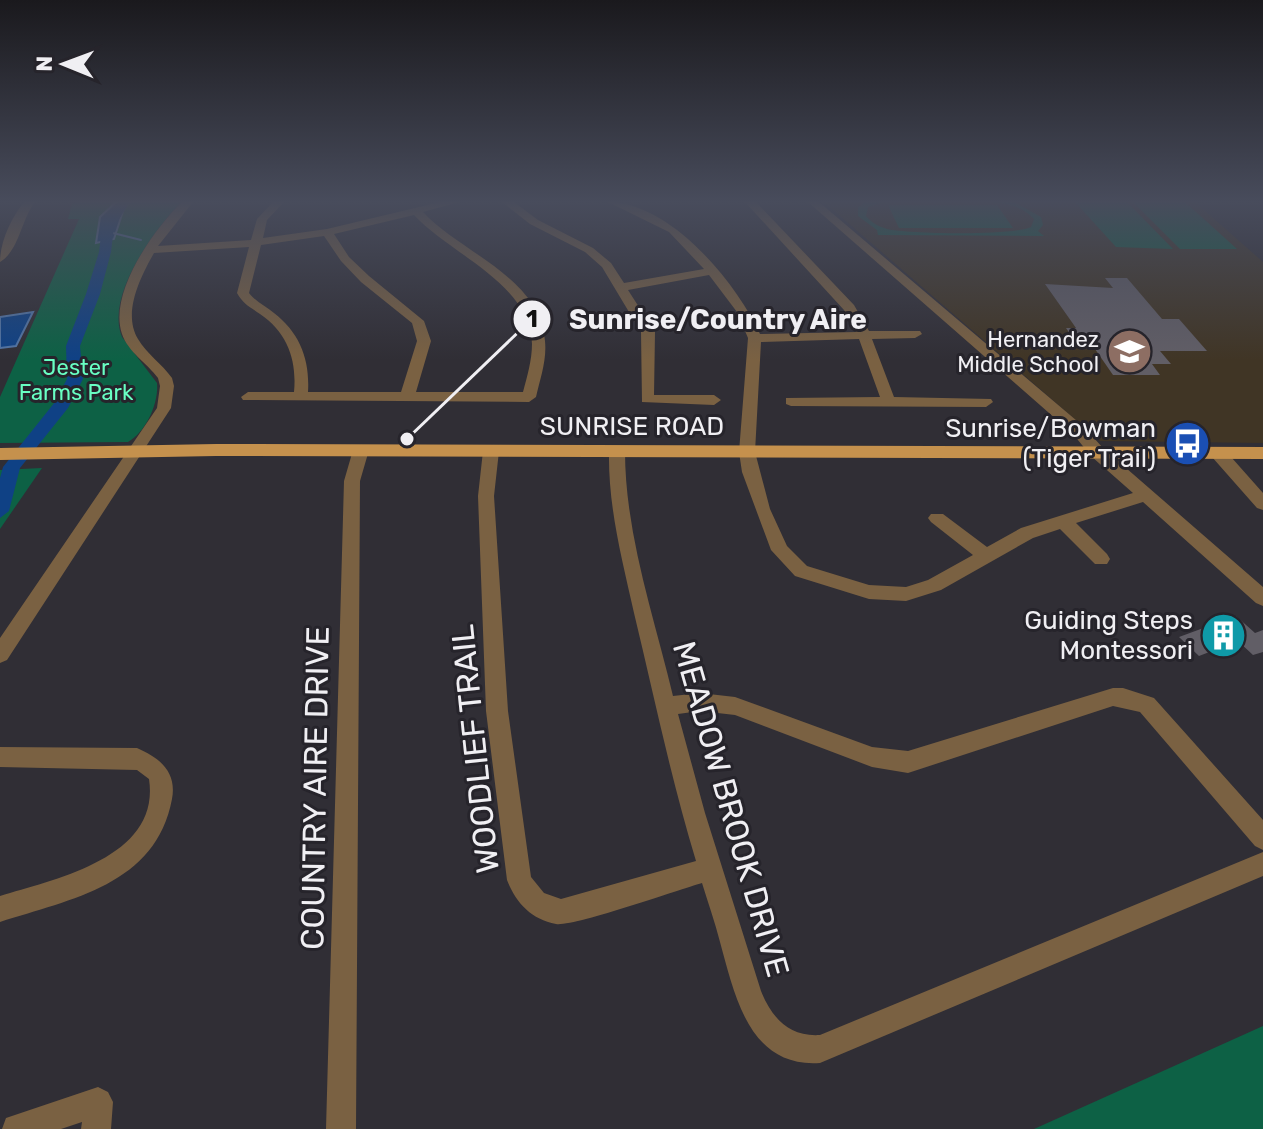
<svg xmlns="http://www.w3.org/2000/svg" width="1263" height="1129" font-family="Rubik,sans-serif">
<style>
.education{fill:#403525}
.green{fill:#0d6145}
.water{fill:#0f4185;stroke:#5275a6;stroke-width:2}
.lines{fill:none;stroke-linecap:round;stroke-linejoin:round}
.stream{stroke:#5275a6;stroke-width:2}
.river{fill:#0f4185;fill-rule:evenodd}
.building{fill:#615e66}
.minor{fill:#7a6142;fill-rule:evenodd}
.major{fill:#c5914d;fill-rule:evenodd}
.labels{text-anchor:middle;stroke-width:6;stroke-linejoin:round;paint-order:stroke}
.far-poi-label{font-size:22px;fill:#f0eff3;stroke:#26242b;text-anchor:end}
.far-park-label{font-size:22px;fill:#68ffc3;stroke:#26242b}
.street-label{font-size:26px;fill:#f0eff3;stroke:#26242b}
.poi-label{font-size:26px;fill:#f0eff3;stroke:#26242b;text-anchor:end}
.near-street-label{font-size:32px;fill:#f0eff3;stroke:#26242b}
.leader{fill:none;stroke:#f0eff3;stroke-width:3}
.callout-dot{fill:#f0eff3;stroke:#26242b;stroke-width:3}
.mark-label{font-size:24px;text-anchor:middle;font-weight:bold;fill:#111}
.callout-label{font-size:28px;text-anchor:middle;font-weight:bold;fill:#f0eff3;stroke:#26242b;stroke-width:6;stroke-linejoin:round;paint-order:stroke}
</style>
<rect width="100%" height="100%" fill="#302e35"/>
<path class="education" d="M824,202H1195L1263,262V443L1100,441Z"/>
<path class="green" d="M78,202H181C154,230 105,296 122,337L157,383C159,403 146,432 128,442L0,443V397L79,219H68L72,204Z
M865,202H883L868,207L866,216C872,223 878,226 887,229C908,234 1013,236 1031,227L1034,219C1021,205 1003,202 985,202H1014L1041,217L1043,225L1038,231L1044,236L878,235L877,230L858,216V207Z
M1075,202H1127L1173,249L1116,247Z
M1133,202H1185L1237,249H1180Z
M888,205H997L1013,228H899Z
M42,468L0,529V470Z
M1263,1026V1129H1034Z"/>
<path class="water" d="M116,202H130L125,205L114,239L96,243L100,217Z
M33,312L16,346L0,348V317Z"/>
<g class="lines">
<path class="stream" d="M113,233L141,240"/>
<path class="river" d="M118,202H130L114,227L111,252L100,294L80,346L83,379L68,408L20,468L9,511L0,518V478L3,467L55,402L67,379L66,346L86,294L99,252L102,227Z"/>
</g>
<path class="building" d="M1105,278H1127L1162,319H1179L1207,351H1160L1171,364H1152L1160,375H1113L1095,349H1080L1066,328H1076L1045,284L1113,288Z
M1236,616L1255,633L1263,630V652L1253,655L1238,641L1199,656L1179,637Z"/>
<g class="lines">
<path class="minor" d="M24,202H35C21,220 19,251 0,262C0,242 11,218 24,202Z
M182,202H193L158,246L251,240L257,219L273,202H284L267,220L263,238L327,229L440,202H459L423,212C461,253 540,277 545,341C547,360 540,379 536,397L529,402L243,400L241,397L248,392H294C297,361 288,333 260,314C250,307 243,304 237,293L249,247L154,253C141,276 122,313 138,339C147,354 162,364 172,378L174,386L171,408L7,660L0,663V638L157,408L160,386L158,378C147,363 128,352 122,334C108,293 154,229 182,202ZM414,215C450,254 531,284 532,344C532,360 527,377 523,392H416L431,341L424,321L369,276L349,257L334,234ZM324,236L341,261L361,282L412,323L417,341L401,392H308C310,360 300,333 274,313C266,306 256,302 249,293L261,245Z
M502,202H514L538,220L593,248L611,263L624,283L704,269L669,232L608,202C670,202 736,282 760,334L856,332L844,310L745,202H756L854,305L869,331H920L922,334L915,338L872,339L894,397L991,399L993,402L986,407L791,406L786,404V398L880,397L859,339L761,342L755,452L770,509L787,546L807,566L869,585L906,587L928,580L973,555L931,522L928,518L931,514H943L987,547L1021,528L1133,493L1091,456L1073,434L808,202H819L1083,426L1103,448L1263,587V606L1256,603L1143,502L1076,523L1107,554L1110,559L1107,564H1095L1060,529L1033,538L941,590L906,601L869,599L795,576L771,550L742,472L739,452L748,338L737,312L709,275L628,290L655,332L654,395H714L721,400L714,405L642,402L641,332L602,267L585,252L530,224Z
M361,445L369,450L360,481L356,1129H326L344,481L353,450Z
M491,446L499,451L494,496L508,711L531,877L544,893L561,899L696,861C671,779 654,696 634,613C622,559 608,507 609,451L617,446L625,451C625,534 654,616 673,696L700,693L735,697L872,747L908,751L1113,688H1123L1154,698L1263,820V850L1255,846L1140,712L1113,706L908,773L872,767L735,715L700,711L678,714L705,813L761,991C772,1018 789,1037 820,1035L1263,852V876L820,1063C749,1068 735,996 720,942C715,922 708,903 702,883C678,890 573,927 556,924C531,919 516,903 507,880L486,711L478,496L483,451Z
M1218,448L1224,449L1263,493V510L1257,508L1212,457L1210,453Z
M0,747L137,748C160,758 177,772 172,799C156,885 71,899 0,922V896C55,879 161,858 149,779L137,770L0,767Z
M98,1087L108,1092L113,1102L111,1129H81L82,1122L61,1129H2L6,1118Z"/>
<path class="major" d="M216,444L1263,447V459L216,456L0,460V448Z"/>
</g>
<linearGradient id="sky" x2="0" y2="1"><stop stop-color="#1a191d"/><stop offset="0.56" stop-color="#484c5c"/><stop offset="1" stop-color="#484c5c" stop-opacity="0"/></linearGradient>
<rect width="1263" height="360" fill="url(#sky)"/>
<defs>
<symbol id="school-disc" viewBox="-11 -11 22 22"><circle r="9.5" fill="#8d6e63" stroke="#26242b"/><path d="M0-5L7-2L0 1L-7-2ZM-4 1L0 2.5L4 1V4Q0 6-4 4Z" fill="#fff"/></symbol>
<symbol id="bus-disc" viewBox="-11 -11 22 22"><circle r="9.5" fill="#1a4fb4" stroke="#26242b"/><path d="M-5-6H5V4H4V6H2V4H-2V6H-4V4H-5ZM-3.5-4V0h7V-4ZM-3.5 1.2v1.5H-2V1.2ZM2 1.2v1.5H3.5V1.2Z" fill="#fff"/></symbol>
<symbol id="building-disc" viewBox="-11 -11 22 22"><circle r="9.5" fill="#0f9aa8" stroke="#26242b"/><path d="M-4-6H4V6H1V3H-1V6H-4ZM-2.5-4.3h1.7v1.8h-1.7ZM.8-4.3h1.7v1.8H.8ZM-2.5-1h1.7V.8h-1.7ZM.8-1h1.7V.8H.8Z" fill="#fff"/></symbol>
</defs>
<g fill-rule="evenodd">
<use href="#school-disc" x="1104" y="326" width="51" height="51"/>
<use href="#bus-disc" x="1162" y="418" width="51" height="51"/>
<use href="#building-disc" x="1198" y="610" width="51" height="51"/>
</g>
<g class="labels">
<g class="far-poi-label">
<text x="1099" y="347">Hernandez<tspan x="1099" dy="25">Middle School</tspan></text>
</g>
<g class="far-park-label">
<text x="76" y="375">Jester<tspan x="76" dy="25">Farms Park</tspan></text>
</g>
<g class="street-label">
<text x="632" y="435">SUNRISE ROAD</text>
</g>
<g class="poi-label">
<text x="1156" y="437">Sunrise/Bowman<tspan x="1156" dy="30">(Tiger Trail)</tspan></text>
<text x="1193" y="629">Guiding Steps<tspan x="1193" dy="30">Montessori</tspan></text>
</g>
<g class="near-street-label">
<text transform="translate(475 749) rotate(-96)" y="11">WOODLIEF TRAIL</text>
<text transform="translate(315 788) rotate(-89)" y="11">COUNTRY AIRE DRIVE</text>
<text transform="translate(731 809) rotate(74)" y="11">MEADOW BROOK DRIVE</text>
</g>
</g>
<path class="leader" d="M407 439L532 319"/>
<g class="callout-dot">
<circle cx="407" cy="439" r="8"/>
<circle cx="532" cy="319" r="20"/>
</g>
<g class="mark-label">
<text x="532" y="327">1</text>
</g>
<g class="callout-label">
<text x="718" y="329">Sunrise/Country Aire</text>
</g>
<g transform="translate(64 64) rotate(271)" stroke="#26242b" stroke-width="6" paint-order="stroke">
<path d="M0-6L14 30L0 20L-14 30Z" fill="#f0eff3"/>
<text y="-12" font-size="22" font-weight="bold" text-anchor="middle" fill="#f0eff3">N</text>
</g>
</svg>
